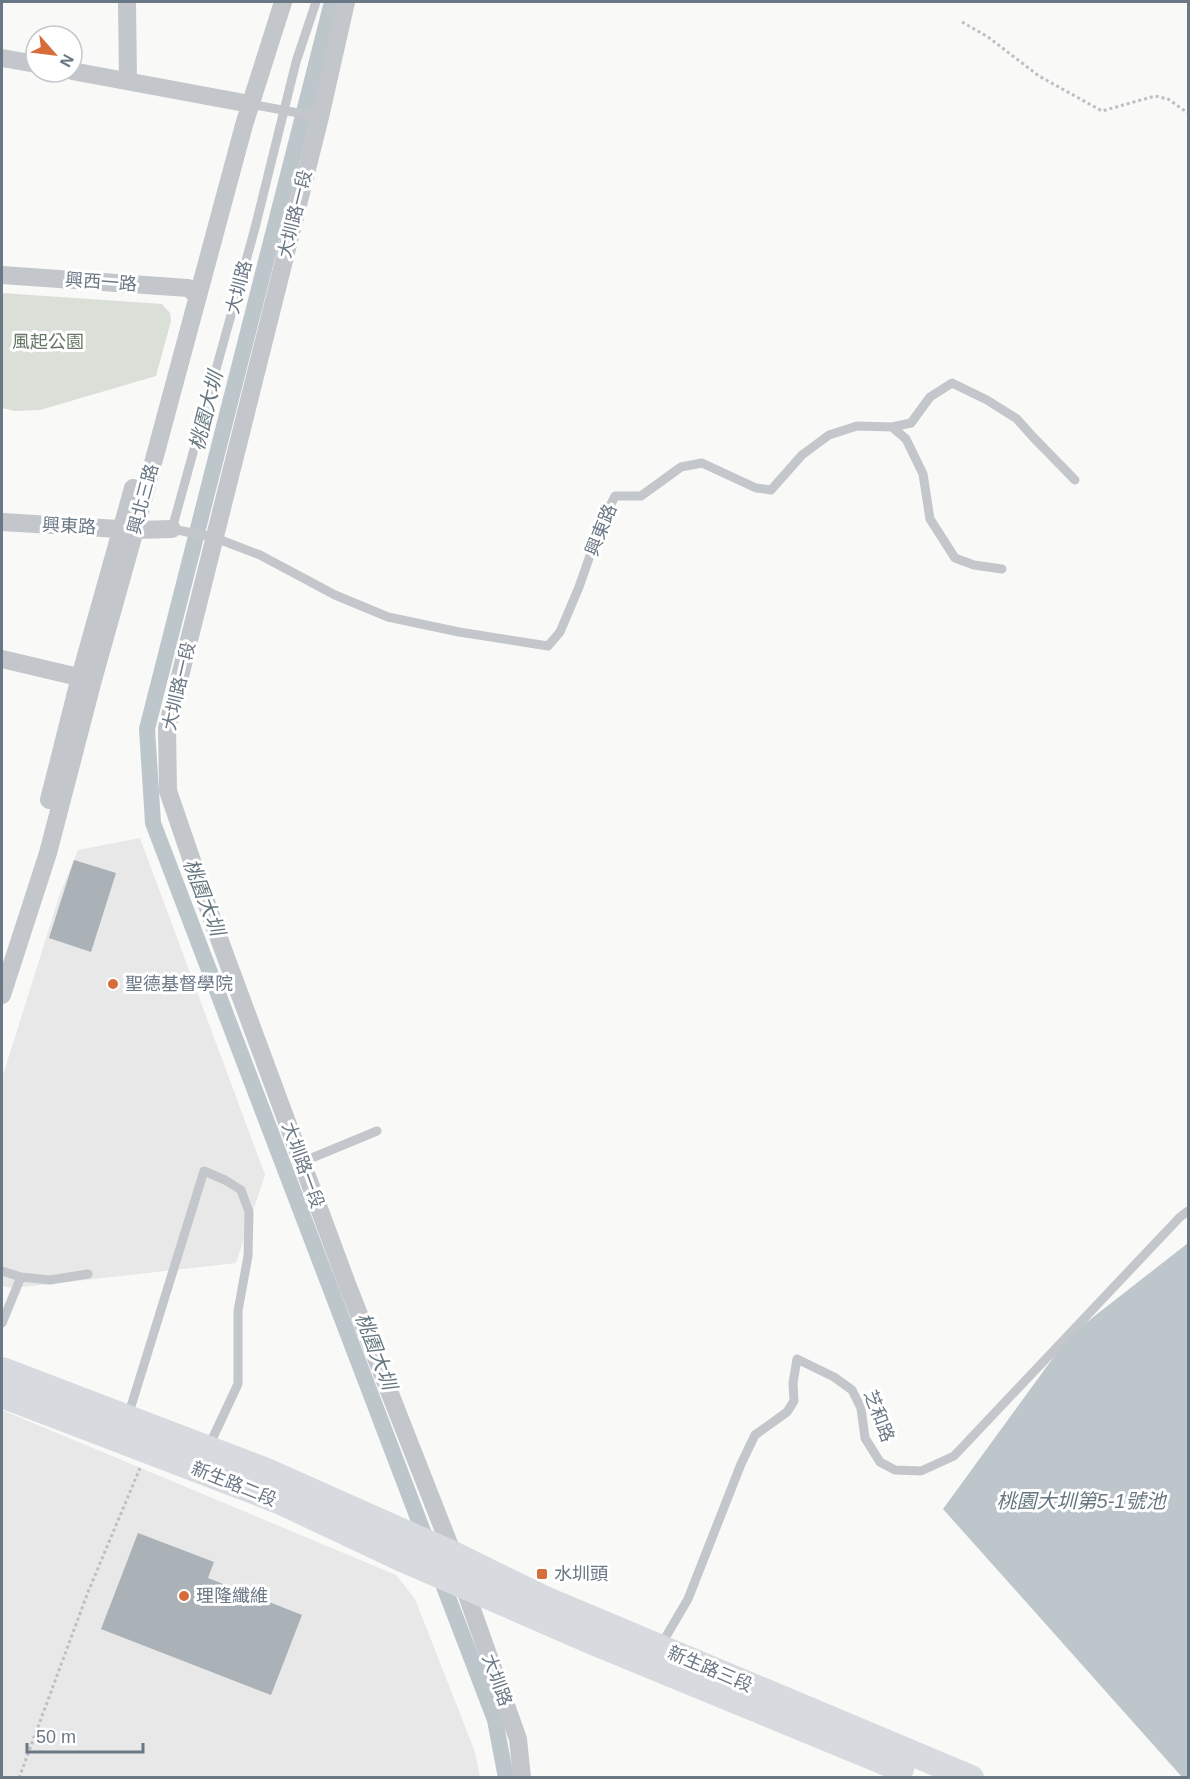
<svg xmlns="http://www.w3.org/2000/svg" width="1190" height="1779" font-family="Arial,'Noto Sans TC',sans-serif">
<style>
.built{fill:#e7e8e7}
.green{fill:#dadfd8}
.water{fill:#bdc6cb}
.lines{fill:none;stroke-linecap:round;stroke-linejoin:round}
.canal{stroke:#bdc6cb;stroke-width:16}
.building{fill:#aab1b7}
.path{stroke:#bdbfc2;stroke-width:3;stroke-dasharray:3 3;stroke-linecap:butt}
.lane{stroke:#c3c6ca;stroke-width:9}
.street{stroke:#c3c6ca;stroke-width:18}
.secondary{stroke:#d7dbdf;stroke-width:26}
.poi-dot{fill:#d76d39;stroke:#fff;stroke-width:2}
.labels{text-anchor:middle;stroke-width:6;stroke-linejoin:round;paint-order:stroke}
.street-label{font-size:18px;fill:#6a7785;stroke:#fff}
.park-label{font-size:18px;fill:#667865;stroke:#fff}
.poi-label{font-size:18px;fill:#6a7785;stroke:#fff;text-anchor:start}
.water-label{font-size:20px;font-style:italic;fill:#667780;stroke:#fff}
</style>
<rect width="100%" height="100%" fill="#f9f9f7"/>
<path class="built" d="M140,838L265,1175L236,1263L14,1288L2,1286V1078L61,891L78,850Z
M2,1410L396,1575L415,1599L475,1752L480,1777H2Z"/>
<path class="green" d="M2,293L162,304L170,313L171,321L156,376L40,410L15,411L2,408Z"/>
<path class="water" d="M1188,1243V1777H1182L943,1509L1069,1336Z"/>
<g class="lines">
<path class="canal" d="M332,2L147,729L153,823L429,1547
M438,1571L495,1720L506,1778"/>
</g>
<path class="building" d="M74,860L116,873L91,952L49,938Z
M138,1533L214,1562L208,1578L302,1615L271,1695L101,1629Z"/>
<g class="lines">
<path class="path" d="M962,22L988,37L1039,76L1102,111L1155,96L1168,99L1188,113
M19,1778L88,1592L140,1468"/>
<path class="lane" d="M316,2L296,62L255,228L172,529L213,537L260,555L335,595L388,617L459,632L548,646L560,632L579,587L600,527L615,496H641L681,467L702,463L756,488L771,490L802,455L829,435L857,426L892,427L911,423L930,397L952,383L987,400L1017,419L1033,437L1075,480
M250,104L320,117
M892,427L906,439L923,474L930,519L955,558L974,565L1002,569
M302,1162L377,1131
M2,1271L21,1277
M2,1323L21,1277L50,1280L88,1274
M128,1416L204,1171L225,1180L241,1190L249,1212L248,1256L238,1311V1384L208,1448
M661,1645L688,1599L741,1464L755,1435L787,1412L794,1401L793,1383L797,1359L834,1377L852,1390L861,1408L865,1438L880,1462L895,1470L921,1471L954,1456L1180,1217L1188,1211"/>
<path class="street" d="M127,2L128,81
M346,2L320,117L167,728L168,791L214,925L347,1284L453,1554
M2,58L36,64
M72,71L250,104
M2,275L188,288L198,296
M2,522L135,530L172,529
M2,659L91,680
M49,800L80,677L133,488
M2,995L48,853L93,680L135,530L244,125L283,2
M463,1584L518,1739L522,1778"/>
<path class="secondary" d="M2,1370L264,1470L453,1554L545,1599L971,1778
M2,1395L279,1501L400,1558L593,1642L901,1769"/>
</g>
<g class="poi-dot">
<circle cx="113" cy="984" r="6"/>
<rect x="536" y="1568" width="12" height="12" rx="3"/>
<circle cx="184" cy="1596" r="6"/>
</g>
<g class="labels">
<g class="street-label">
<text transform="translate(295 214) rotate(-76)" y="6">大圳路一段</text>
<text transform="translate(101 282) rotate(4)" y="6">興西一路</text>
<text transform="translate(239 287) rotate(-75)" y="6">大圳路</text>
<text transform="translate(143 499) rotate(-75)" y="6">興北三路</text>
<text transform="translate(69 526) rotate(3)" y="6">興東路</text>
<text transform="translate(601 530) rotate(-68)" y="6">興東路</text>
<text transform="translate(179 686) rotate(-77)" y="6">大圳路一段</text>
<text transform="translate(303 1165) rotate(70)" y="6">大圳路一段</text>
<text transform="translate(879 1416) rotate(69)" y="6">芝和路</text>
<text transform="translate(234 1484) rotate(22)" y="6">新生路二段</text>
<text transform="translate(710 1669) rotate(23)" y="6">新生路三段</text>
<text transform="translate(497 1680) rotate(70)" y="6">大圳路</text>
</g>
<g class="park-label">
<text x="48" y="348">風起公園</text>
</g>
<g class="poi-label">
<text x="125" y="990">聖德基督學院</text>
<text x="554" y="1580">水圳頭</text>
<text x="196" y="1602">理隆纖維</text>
</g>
<g class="water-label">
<text transform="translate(206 411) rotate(-76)" y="7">桃園大圳</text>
<text transform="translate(204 897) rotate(69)" y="7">桃園大圳</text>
<text transform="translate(376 1351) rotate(69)" y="7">桃園大圳</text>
<text x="1081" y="1508">桃園大圳第5-1號池</text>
</g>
</g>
<rect width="1190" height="1779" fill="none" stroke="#6a7785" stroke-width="6"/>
<g transform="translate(54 54) rotate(118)"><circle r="28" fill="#ffffff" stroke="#c3c9ce" stroke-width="1.5"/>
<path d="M0-4.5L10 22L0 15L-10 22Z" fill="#d76d39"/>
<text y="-9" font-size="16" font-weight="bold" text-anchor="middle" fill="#6a7785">N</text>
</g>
<path d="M27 1743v9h116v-9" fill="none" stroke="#6a7785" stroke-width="3"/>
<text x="36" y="1743" font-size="18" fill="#6a7785" stroke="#ffffff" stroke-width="4.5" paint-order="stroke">50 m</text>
</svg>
